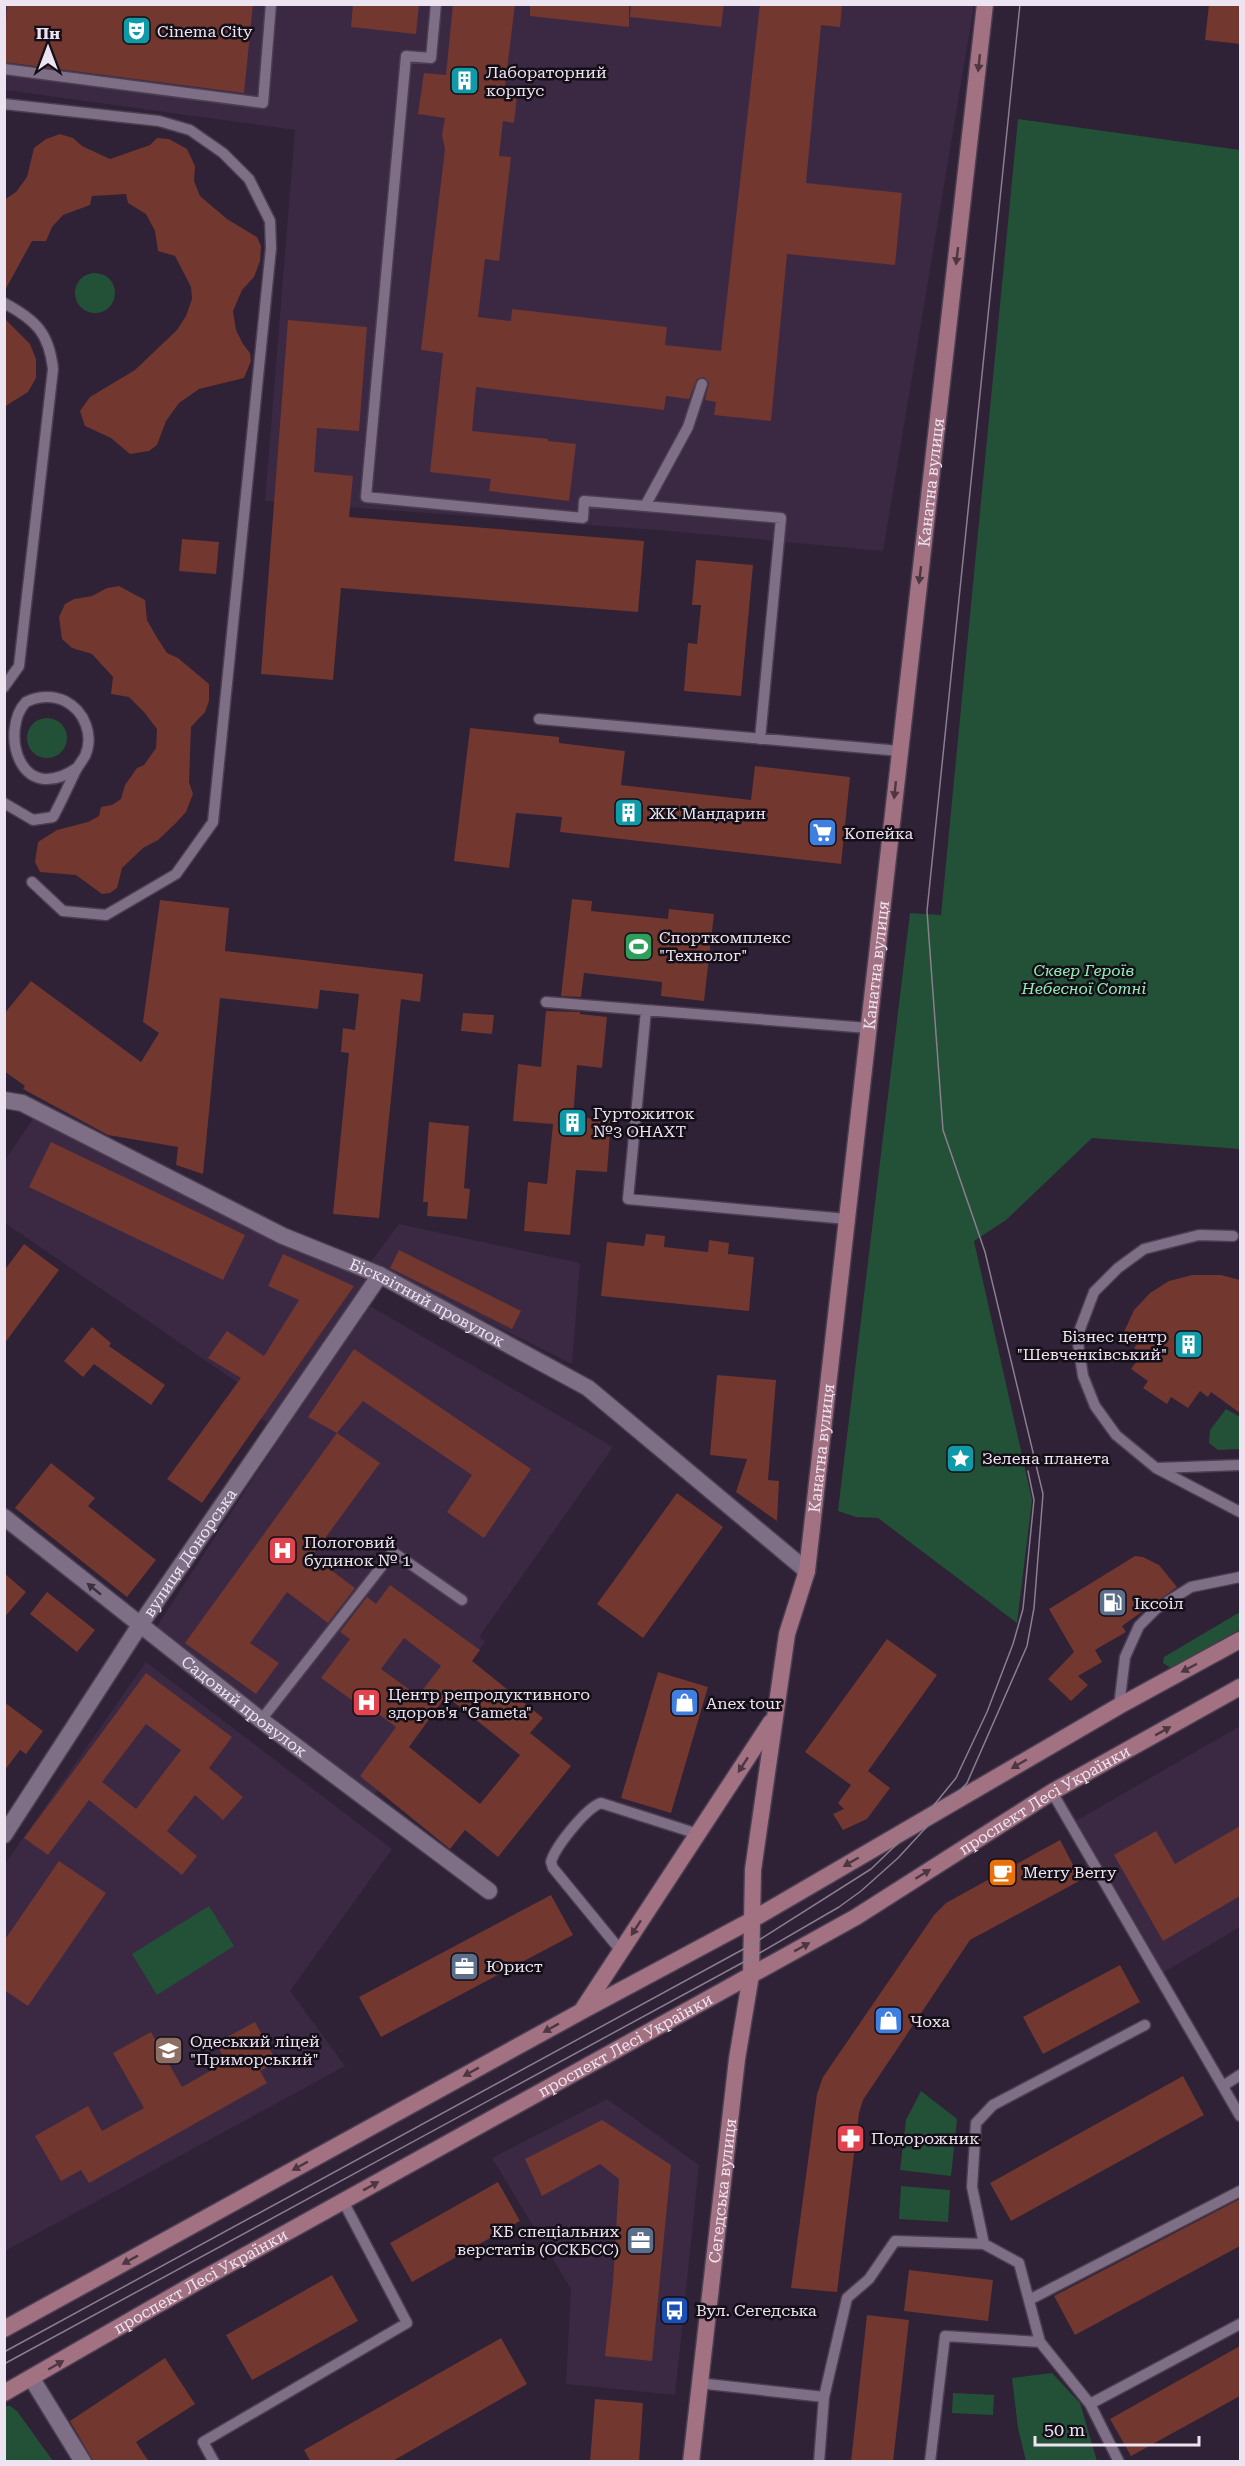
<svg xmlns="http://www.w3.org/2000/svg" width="1245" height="2466" font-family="'Roboto Serif',serif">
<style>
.built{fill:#3b2944}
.green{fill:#235137}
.building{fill:#72372f;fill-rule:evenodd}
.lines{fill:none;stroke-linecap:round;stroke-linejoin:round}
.service-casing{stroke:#4a3e50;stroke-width:13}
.minor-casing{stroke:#4a3e50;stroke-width:19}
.secondary-casing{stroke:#4a3e50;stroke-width:19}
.service{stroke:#7e6e86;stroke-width:10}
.minor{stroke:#7e6e86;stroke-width:16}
.secondary{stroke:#a27182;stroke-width:16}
.tram{stroke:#8a7e90;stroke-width:1.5}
.oneway{fill:#4d3642}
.oneway2{fill:#39303e}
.labels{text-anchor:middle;stroke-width:5;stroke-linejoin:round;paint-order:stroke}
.poi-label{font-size:16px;fill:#ede4f2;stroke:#140e17;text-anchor:start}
.street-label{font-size:16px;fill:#ede4f2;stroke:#140e17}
.park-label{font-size:16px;font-style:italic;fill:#93ecb5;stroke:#140e17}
</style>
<rect width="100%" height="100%" fill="#2f2136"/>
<path class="built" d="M5,5H974L883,551L670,531L265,501L295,130L5,90Z
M37,1113L377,1276L272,1426L228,1396L237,1382L5,1223V1160Z
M399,1224L580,1263L572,1364L370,1263Z
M370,1306L613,1447L479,1637L485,1642L368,1803L150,1637L297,1411Z
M146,1662L392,1849L290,1991L345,2066L5,2251V1864Z
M1240,1726V1927L1164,1972L1076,1821Z
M607,2099L699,2165L675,2395L566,2384L571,2289L492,2158Z"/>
<path class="green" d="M1018,119L1240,150V1149L1092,1138L1006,1220L974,1241L1032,1500L1017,1623L878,1518L856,1517L838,1511L910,913L941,915Z
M75 293a20 20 0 1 1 40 0a20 20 0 1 1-40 0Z
M27 738a20 20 0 1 1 40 0a20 20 0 1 1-40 0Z
M1226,1409L1240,1417V1449L1218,1450L1209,1443L1210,1430Z
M1240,1612V1629L1171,1668L1163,1663L1164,1657Z
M209,1906L234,1946L157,1995L132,1954Z
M921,2091L957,2119L951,2176L900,2170L906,2120Z
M901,2186L950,2190L948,2222L899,2219Z
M1052,2373L1080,2403L1097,2461H1026L1018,2428L1012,2378Z
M953,2393L994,2395L993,2415L952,2413Z
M5,2406H10L17,2411L53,2461H5Z"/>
<path class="building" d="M7,4H253L244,93L4,62Z
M353,4H419L416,34L351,27Z
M453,4H515L505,86L518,88L514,123L503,121L499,156L511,157L499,261L485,259L478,317L511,321L512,309L667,327L665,345L721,351L760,4H842L840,27L821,25L806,183L902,193L895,265L787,254L771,421L714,415L716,402L705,400L709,383L704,377L697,379L689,399L666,396L664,410L476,387L472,431L548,439V441L576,444L569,501L489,491L491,479L430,472L443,353L421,350L445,149L442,135L445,118L418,114L424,73L446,75Z
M530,4H629V27L530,16Z
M631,4H724L721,27L630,17Z
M1209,4H1240V44L1205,40Z
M60,134L73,138L82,146L110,159L150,145L157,138L169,139L187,149L195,166L194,181L200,196L227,219L257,237L261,246L260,261L254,277L242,290L233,311L236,330L243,344L250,353L251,361L244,378L199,389L179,403L166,421L157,445L149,451L130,454L111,438L85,426L80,411L90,397L135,370L177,330L186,316L192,299L191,287L175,256L158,251L155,231L146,214L128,203L126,194L92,196L90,205L63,215L52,227L46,241H32L4,292V200L16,192L27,177L34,148L46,139Z
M4,318L30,344L36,359V378L28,392L4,407Z
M288,320L367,327L359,431L317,428L314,472L353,476L349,517L644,541L638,612L341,588L333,680L261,674Z
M182,539L219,542L216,574L179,571Z
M696,560L753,565L741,696L684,691L688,643L697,644L701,605H692Z
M119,586L145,600L147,620L156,636L167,653L178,658L209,684V701L205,712L191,727L189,782L193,794L186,812L176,823L158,840L143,848L122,868L117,888L110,893L102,894L76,875L40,872L35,862L38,842L57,830L88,822L99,816L101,807L112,805L121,799L125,785L137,768L144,765L156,748L157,729L144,712L129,697L111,694L113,677L92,654L72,648L62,639L59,617L65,604L74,599L92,596L107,588Z
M470,728L559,737V743L625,751L621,785L751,800L755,766L850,777L841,864L560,832L562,817L516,813L509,868L454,861Z
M572,899L592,901L591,911L668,919L669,909L714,914L704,1001L661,996L662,982L584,973L581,997L561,996Z
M160,900L229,908L225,951L423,974L420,1002L401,999L379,1218L333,1214L349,1053L341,1052L343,1028L355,1030L359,994L320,990L318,1009L220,998L203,1174L176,1165L178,1147L108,1135L23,1089L25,1086L4,1071V1014L31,981L141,1062L159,1033L143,1022Z
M546,1011L580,1012V1014L607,1017L602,1068L577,1065L573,1117L611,1120L607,1172L576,1170L570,1235L524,1231L528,1182L547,1184L553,1124L513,1121L518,1064L541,1067Z
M463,1013L494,1015L492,1034L461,1031Z
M429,1122L469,1126L464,1188L470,1189L467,1219L427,1216L428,1202H423Z
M51,1142L245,1235L223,1280L29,1187Z
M646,1234L665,1236L664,1247L708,1252L709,1240L729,1243L728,1254L754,1257L749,1311L601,1296L607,1242L644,1246Z
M24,1244L59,1270L4,1344V1271Z
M399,1250L521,1311L512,1329L390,1268Z
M283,1254L354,1286L202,1503L167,1479L241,1378L208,1358L227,1331L264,1356L299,1300L268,1286Z
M1192,1275H1221L1240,1280V1413L1211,1392L1208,1397L1200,1391L1188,1408L1171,1397L1167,1404L1143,1388L1148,1381L1131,1369L1142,1354L1134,1348L1139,1342L1124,1332L1134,1310L1150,1293L1169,1281Z
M92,1327L111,1343L109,1346L165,1385L151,1405L94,1364L83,1377L64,1361Z
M354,1349L531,1469L484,1538L447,1512L472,1475L363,1401L337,1433L308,1417Z
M717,1375L776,1380L768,1480L779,1481L777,1521L736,1492L747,1459L710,1455Z
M337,1433L380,1463L312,1556L355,1588L328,1623L287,1592L250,1643L279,1663L256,1694L185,1643Z
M51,1463L95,1498L88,1506L156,1560L127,1597L15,1508Z
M677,1493L723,1527L643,1638L597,1604Z
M1135,1556L1143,1557L1159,1565L1177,1587L1122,1626L1126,1632L1095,1650L1102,1662L1078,1676L1088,1685L1071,1701L1048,1679L1074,1652L1049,1609Z
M4,1573L26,1592L4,1618Z
M390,1585L480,1650L472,1661L543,1718L530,1733L571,1766L498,1857L465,1830L450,1849L360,1776L396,1727L358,1699L356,1703L321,1678L350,1639L340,1632L367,1597L376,1604ZM404,1638L441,1666L418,1696L381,1669ZM446,1696L520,1755L480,1804L409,1747Z
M47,1592L95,1630L77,1652L30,1614Z
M887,1639L937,1675L868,1771L890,1788L867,1819L843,1830L833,1814L844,1809L838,1803L851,1785L805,1752Z
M658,1672L708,1687L671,1813L621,1798Z
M146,1673L232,1737L209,1768L243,1797L223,1820L195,1795L167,1831L197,1856L182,1875L89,1800L48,1855L24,1838ZM146,1724L181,1750L136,1809L102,1782Z
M4,1702L43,1731L26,1754L20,1750L4,1771Z
M1240,1826V1896L1163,1941L1114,1855L1156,1831L1175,1864Z
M1060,1840L1081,1880L970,1940L863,2100L859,2113L837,2292L791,2288L817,2094L823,2077L934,1915L946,1903Z
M59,1861L106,1893L28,2006L4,1990V1941Z
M551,1895L573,1935L381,2037L359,1997Z
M1120,1965L1140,2002L1043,2054L1023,2017Z
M255,2022L277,2062L260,2071L267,2083L89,2183L81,2170L61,2181L35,2136L88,2106L102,2131L144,2108L113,2053L151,2032L182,2087L226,2062L216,2043Z
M1183,2076L1204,2115L1011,2221L990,2183Z
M602,2120L671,2165L652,2361L605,2356L613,2283L619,2179L600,2164L542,2196L525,2159Z
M498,2182L520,2221L412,2282L390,2243Z
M1240,2199V2246L1075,2335L1054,2296Z
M909,2270L993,2280L988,2321L904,2311Z
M332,2275L358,2321L252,2380L226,2335Z
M867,2315L909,2320L893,2462H851Z
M501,2338L527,2384L391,2462H311L304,2450Z
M1240,2346V2396L1131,2456L1110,2419Z
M165,2358L195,2404L136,2442L149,2462H94L70,2421Z
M595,2399L643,2403L639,2462H590Z"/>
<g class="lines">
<defs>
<path id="service" d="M436,4L431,58L406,56L366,497L583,518L584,501L645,506L688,427L702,384
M4,69L263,103L271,4
M4,104L159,121L190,130L223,153L249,179L270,221L271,248L213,822L176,874L106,915L63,911L32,882
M4,303C36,320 49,333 53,369L19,666L4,687
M645,506L781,518L760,739
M539,719L900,751
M4,803L33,820L53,817C61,802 68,787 75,772C78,766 82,761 85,756C94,736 85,711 65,701C53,695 38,696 26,702C0,729 18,808 77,768
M546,1002L868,1028
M646,1010L628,1199L847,1219
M1233,1236L1199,1235L1144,1249L1118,1268L1094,1292L1077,1337L1083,1376L1095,1406L1116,1435L1156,1468L1240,1512
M1157,1468L1240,1465
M1119,1706L1125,1657L1139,1626L1156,1609L1191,1587L1240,1577
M261,1720L393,1552L462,1600
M1052,1792L1240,2116
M621,1951L553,1868L551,1862C555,1847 586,1808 601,1803L698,1834
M1223,2086L1240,2075
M984,2244L972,2187L976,2123L993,2105L1145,2025
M1029,2300L1240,2191
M698,2383L824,2397L847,2298L869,2279L895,2241L984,2244L1019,2263L1040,2342L1090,2404L1119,2462
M1090,2404L1240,2324
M214,2462L203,2442L407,2323L343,2201
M819,2462L824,2397
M930,2462L945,2336L1040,2342"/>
<g id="minor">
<path id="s1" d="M4,1100L22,1103L283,1236L380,1275L588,1388L807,1571"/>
<path id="s2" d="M4,1517L261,1720L489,1891"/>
<path id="s3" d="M4,1835L140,1625L380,1275"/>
<path d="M32,2379L83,2462"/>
</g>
<g id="secondary">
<path d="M583,2009L771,1722"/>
<path d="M4,2329L582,2011L750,1921L1119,1706L1240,1640"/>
<path id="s4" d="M4,2393L199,2281L856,1917L1052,1792L1240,1687"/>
<path id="s5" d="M691,2462L737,2059L751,1975L753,1870L787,1634L807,1571L985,4"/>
</g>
</defs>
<use href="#service" class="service-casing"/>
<use href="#minor" class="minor-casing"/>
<use href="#secondary" class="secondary-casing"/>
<use href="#service" class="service"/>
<use href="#minor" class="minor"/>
<use href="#secondary" class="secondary"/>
<path class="tram" d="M4,2352L751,1945L871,1869L921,1821L956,1778L987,1712L1013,1644L1023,1609L1034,1500L1028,1471
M4,2364L751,1958L839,1907L861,1891L898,1858L967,1783L1027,1646L1034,1608L1043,1494L985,1252L943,1130L927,911L1020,4"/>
</g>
<defs><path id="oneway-solid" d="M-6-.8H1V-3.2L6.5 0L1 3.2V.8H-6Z" transform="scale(1.5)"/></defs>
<g class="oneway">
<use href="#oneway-solid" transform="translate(979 63) rotate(96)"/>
<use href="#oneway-solid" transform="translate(957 256) rotate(97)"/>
<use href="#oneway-solid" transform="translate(920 575) rotate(97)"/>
<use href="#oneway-solid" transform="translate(895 790) rotate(96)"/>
<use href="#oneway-solid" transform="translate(1189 1668) rotate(152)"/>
<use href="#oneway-solid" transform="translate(1163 1731) rotate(-29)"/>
<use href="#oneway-solid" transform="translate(1019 1764) rotate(150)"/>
<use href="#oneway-solid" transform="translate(743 1765) rotate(123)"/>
<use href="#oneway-solid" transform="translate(851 1862) rotate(150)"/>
<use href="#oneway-solid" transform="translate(923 1874) rotate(-32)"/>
<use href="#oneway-solid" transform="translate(636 1928) rotate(123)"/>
<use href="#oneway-solid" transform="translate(802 1947) rotate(-29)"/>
<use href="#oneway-solid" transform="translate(551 2028) rotate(151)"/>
<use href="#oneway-solid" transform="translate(471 2072) rotate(151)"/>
<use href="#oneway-solid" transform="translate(300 2166) rotate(151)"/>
<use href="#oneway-solid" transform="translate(371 2186) rotate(-29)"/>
<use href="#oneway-solid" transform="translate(130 2260) rotate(151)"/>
<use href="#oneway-solid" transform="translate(56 2365) rotate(-30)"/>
</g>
<use class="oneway2" href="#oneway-solid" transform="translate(94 1589) rotate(-141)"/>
<defs>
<symbol id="theatre-square" viewBox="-11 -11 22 22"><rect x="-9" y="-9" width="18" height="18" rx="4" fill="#0f9aa8" stroke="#140e17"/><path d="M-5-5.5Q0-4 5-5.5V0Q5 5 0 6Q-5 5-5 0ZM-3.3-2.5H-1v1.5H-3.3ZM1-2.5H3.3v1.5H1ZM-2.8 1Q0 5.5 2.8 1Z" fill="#fff"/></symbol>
<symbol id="building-square" viewBox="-11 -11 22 22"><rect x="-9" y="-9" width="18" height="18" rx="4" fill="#0f9aa8" stroke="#140e17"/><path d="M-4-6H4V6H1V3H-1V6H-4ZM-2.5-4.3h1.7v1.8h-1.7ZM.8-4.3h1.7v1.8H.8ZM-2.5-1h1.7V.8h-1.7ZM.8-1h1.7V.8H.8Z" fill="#fff"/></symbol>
<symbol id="supermarket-square" viewBox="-11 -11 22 22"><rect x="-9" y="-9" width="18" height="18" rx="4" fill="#3f7fe0" stroke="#140e17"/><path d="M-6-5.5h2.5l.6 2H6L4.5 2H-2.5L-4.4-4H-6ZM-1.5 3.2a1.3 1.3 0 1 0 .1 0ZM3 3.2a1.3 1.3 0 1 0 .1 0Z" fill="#fff"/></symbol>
<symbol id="stadium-square" viewBox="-11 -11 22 22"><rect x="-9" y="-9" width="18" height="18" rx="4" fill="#2e9e5b" stroke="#140e17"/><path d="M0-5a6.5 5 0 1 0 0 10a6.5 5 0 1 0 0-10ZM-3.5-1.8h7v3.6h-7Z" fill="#fff"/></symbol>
<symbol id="sight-square" viewBox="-11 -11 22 22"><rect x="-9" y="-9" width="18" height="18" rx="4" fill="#0f9aa8" stroke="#140e17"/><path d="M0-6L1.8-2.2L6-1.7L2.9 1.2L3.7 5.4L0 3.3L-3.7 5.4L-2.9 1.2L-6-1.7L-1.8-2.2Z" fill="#fff"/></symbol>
<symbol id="hospital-square" viewBox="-11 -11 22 22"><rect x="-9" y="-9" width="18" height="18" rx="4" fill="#e0444e" stroke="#140e17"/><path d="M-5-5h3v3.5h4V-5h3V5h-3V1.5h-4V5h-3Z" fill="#fff"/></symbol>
<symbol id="fuel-square" viewBox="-11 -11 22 22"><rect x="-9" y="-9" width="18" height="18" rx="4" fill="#5c6f8a" stroke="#140e17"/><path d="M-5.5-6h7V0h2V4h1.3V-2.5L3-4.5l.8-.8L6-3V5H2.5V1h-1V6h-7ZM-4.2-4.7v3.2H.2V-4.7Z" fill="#fff"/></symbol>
<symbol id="shop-square" viewBox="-11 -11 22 22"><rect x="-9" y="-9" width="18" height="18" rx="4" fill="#3f7fe0" stroke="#140e17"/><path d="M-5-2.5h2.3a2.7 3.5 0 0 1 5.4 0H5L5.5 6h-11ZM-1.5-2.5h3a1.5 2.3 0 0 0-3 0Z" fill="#fff"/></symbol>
<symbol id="cafe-square" viewBox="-11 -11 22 22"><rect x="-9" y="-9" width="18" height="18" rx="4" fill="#e8710a" stroke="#140e17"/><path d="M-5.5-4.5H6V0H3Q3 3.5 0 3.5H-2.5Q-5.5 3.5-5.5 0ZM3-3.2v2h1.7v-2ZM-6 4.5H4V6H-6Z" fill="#fff"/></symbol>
<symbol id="office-square" viewBox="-11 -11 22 22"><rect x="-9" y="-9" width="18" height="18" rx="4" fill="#5c6f8a" stroke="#140e17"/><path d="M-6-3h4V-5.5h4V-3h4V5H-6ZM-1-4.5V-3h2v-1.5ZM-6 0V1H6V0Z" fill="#fff"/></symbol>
<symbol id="school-square" viewBox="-11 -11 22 22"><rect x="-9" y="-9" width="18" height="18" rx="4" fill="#8d6e63" stroke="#140e17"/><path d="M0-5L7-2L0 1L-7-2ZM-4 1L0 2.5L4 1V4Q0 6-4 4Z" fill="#fff"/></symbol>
<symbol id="pharmacy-square" viewBox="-11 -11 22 22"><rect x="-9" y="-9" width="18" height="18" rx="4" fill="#e0444e" stroke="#140e17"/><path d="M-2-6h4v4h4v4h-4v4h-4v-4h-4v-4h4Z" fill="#fff"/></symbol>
<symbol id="bus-square" viewBox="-11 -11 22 22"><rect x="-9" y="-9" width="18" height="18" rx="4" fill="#1a4fb4" stroke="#140e17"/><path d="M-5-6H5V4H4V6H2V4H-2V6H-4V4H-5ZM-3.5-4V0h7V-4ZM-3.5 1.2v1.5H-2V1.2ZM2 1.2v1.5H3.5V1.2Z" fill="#fff"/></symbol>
</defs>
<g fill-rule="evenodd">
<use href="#theatre-square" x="120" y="14" width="33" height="33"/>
<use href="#building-square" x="448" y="64" width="33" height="33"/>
<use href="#building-square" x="612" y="796" width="33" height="33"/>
<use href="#supermarket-square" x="806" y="816" width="33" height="33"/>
<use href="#stadium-square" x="622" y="930" width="33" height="33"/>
<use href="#building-square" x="556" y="1106" width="33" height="33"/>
<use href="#building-square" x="1172" y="1328" width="33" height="33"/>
<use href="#sight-square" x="944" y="1442" width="33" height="33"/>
<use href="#hospital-square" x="266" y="1534" width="33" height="33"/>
<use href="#fuel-square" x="1096" y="1586" width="33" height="33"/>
<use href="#hospital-square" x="350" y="1686" width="33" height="33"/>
<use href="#shop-square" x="668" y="1686" width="33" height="33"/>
<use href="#cafe-square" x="986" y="1856" width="33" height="33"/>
<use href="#office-square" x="448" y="1950" width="33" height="33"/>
<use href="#shop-square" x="872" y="2004" width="33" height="33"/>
<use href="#school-square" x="152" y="2034" width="33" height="33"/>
<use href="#pharmacy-square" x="834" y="2122" width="33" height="33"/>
<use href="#office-square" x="624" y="2224" width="33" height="33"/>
<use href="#bus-square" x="658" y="2294" width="33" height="33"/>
</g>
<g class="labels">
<g class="poi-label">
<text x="157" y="37">Cinema City</text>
<text x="486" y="78">Лабораторний<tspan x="486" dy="18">корпус</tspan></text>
<text x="649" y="819">ЖК Мандарин</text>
<text x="844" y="839">Копейка</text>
<text x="659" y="943">Спорткомплекс<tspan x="659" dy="18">"Технолог"</tspan></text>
<text x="593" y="1119">Гуртожиток<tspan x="593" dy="18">№3 ОНАХТ</tspan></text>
<text x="1167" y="1342" text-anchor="end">Бізнес центр<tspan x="1167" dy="18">"Шевченківський"</tspan></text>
<text x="982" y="1464">Зелена планета</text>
<text x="304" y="1548">Пологовий<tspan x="304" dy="18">будинок № 1</tspan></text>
<text x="1134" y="1609">Іксоіл</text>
<text x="388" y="1700">Центр репродуктивного<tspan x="388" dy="18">здоров'я "Gameta"</tspan></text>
<text x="706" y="1709">Anex tour</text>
<text x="1023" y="1878">Merry Berry</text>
<text x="486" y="1972">Юрист</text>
<text x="910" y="2027">Чоха</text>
<text x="190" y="2047">Одеський ліцей<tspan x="190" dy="18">"Приморський"</tspan></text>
<text x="871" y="2144">Подорожник</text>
<text x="619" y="2237" text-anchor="end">КБ спеціальних<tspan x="619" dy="18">верстатів (ОСКБСС)</tspan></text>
<text x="696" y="2316">Вул. Сегедська</text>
</g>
<g class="street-label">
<text dy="6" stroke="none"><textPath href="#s5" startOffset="1996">Канатна вулиця</textPath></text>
<text dy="6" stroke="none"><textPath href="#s5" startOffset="1510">Канатна вулиця</textPath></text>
<text dy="6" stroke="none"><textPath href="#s1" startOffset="470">Бісквітний провулок</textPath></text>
<text dy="6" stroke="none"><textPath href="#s5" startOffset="1024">Канатна вулиця</textPath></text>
<text dy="6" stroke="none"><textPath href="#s3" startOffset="338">вулиця Донорська</textPath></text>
<text dy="6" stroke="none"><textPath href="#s2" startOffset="306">Садовий провулок</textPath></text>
<text dy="6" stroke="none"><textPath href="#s4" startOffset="1198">проспект Лесі Українки</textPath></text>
<text dy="6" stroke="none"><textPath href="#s4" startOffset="712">проспект Лесі Українки</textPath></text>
<text dy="6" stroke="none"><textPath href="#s5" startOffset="273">Сегедська вулиця</textPath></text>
<text dy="6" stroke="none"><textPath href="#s4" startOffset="226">проспект Лесі Українки</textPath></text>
</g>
<g class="park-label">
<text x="1084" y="976">Сквер Героїв<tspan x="1084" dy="18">Небесної Сотні</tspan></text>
</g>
</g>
<rect width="1245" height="2466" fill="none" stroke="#ede4f2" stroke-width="12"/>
<g transform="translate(48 48)" stroke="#140e17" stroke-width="4.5" paint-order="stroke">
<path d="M0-4.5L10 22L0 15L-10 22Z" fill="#ede4f2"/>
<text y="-9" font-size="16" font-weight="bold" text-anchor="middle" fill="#ede4f2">Пн</text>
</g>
<path d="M1035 2436v9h164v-9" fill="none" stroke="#ede4f2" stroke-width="3"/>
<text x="1044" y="2436" font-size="18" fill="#ede4f2" stroke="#140e17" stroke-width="4.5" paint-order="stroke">50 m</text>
</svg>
